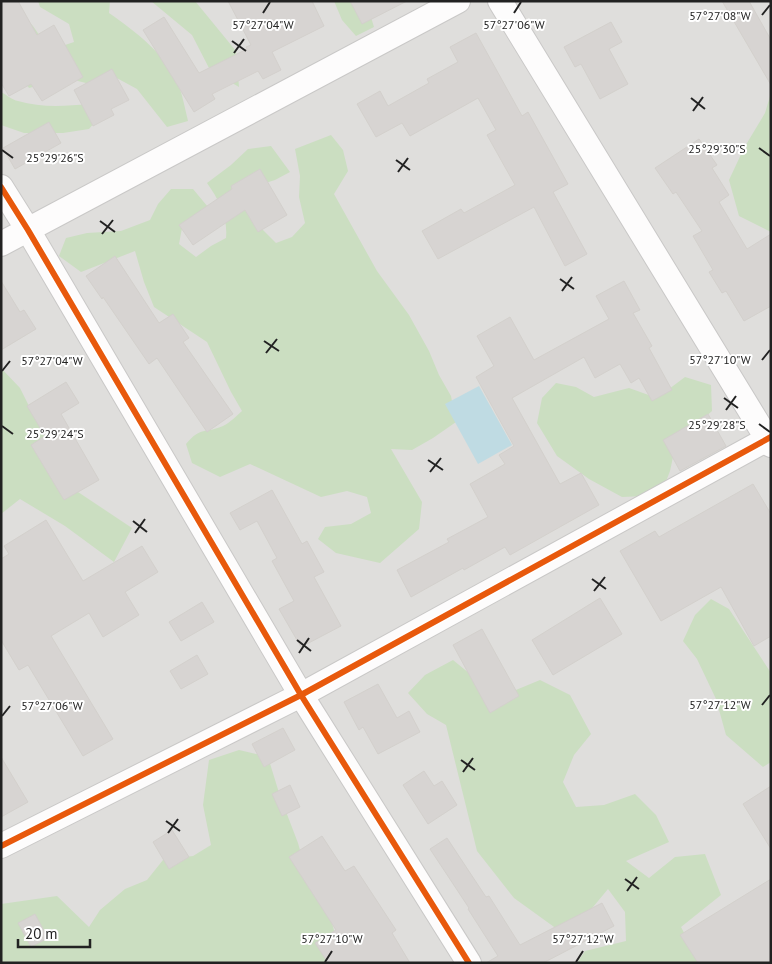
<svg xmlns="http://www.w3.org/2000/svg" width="772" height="964" font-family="'PT Sans',sans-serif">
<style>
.residential{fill:#dfdedc}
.forest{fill:#cbdec1}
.water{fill:#bfdbe3}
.building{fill:#d7d4d2;stroke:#d3d0cc}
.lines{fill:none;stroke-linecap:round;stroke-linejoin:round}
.minor-casing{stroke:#c9c8c7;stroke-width:26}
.minor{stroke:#fdfcfc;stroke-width:24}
.cycleway-casing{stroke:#fff;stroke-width:9}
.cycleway{stroke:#e8590c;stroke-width:6}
.ticks{fill:none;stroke:#222;stroke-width:2}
.ticks-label{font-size:12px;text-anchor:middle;fill:#222;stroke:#fff;stroke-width:4;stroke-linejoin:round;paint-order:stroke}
</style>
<rect width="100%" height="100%" fill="#f0eeeb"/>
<path class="residential" d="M1,1H771V963H1Z"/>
<path class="forest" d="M8,1L33,26L46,45L59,47L74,42L69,24L40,7L38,1H110L109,13C136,32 166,54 179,86C183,97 185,109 188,121L167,127L137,89L113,76L94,85L66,78L29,88L1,50Z
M151,1H195L236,51L239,87L210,70L192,35Z
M334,1H366L374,27L356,36L342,20Z
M1,92C7,95 12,100 18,101C41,108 66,106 89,104L100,116L89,129L63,133H24L1,125Z
M771,93V232L739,216L729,180L744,148L765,113Z
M331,135L343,150L348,171L334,194L377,271L409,315L429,351L439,375L451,396L456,422L433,438L412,450L391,449L422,502L419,529L380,563L336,553L318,539L325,527L351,524L371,513L367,497L347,491L321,497L250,464L220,477L192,463L186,444C201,426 205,434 223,426C231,422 236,416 242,411L231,392L207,342L154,307L144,282L135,251L81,272L59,256L66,238L87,233L121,231L150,220L158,204L171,189H193L213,213L182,228L179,244L196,257L211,246L226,238C228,217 219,200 207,183L231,165L248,149L271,146L290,172L275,180L256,186L260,227L276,243L292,237L305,223L299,197L300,176L295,149Z
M1,368L20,388L45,438L75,490L132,528L114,562L65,526L20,499L1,514Z
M685,377L711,385L712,411L676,443L670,471L665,484L645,496L622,497L589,479L557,456L537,423L542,398L556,383L576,387L594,397L629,388L657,398Z
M711,599L729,609L771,673V762L763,767L726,735L716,699L697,659L683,641L695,615Z
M453,660L475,678L504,695L540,680L570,695L591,734L574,755L563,782L576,807L604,805L635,794L656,815L669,842L626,861L649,878L675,857L705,854L721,895L681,927L700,963H577L585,951L626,941L625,912L608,889L568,937L514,898L477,851L446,725L427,714L408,693L425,675Z
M239,750L268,757L280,796L298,843L308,879L327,905L335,934L330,963H1V904L57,896L89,927L100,910L125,889L147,880L163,860L193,856L211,845L203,805L209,760Z"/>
<path class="water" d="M479,386L512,445L478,464L445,404Z"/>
<path class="building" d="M1,1H18L37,35L54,25L83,77L42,101L31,84L9,96L1,83Z
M228,1H312L324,26L272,52L281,70L263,79L258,71L212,94L215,99L194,112L143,30L164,17L199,73L247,49L246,47L251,45Z
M350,1H407L362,24Z
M722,1H749L771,40V85Z
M611,22L622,42L609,49L628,84L600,99L581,64L575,67L564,47Z
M476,33L522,116L528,112L568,184L553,192L587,254L565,266L534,207L438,259L422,231L461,209L464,213L515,185L487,135L496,130L478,98L410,136L402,123L376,137L357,104L380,91L388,106L429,83L427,79L458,62L450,47Z
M112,69L129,100L111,109L114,115L93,126L74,90Z
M49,122L61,143L15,169L3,148Z
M699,139L717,165L712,168L729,195L719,202L747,249L771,234V306L744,321L726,291L722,293L709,272L713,270L693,236L702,231L676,192L673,194L655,168Z
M260,169L287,215L258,232L245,210L193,245L179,225L232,189L231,186Z
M115,256L159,323L173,314L189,338L183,342L233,414L207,432L157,358L149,364L103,297L102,299L86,276Z
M1,281L20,312L24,310L36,329L1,350Z
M624,281L640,310L633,313L652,346L649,348L672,390L652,401L639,378L631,383L620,364L595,378L584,357L512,398L560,484L581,473L599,505L510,555L505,547L464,570L463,568L411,597L397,570L449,542L447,539L488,517L470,484L505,464L499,455L514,446L476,377L494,366L477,336L510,317L534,360L609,319L596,296Z
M66,382L79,403L61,414L99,480L64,500L31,445L45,436L27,406Z
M708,414L726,446L680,471L663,440Z
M753,484L771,514V636L754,646L721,587L661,621L620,551L655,531L659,537Z
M272,490L302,544L307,541L324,572L314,577L341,626L301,647L279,609L294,601L272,561L277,558L257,521L240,530L230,513Z
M46,520L83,581L142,546L158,572L125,592L139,615L103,637L89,613L51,636L113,739L83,756L28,665L19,670L1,640V559L9,554L4,546Z
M600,598L622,634L553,675L532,640Z
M202,602L214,622L181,641L169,622Z
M482,629L519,696L490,713L453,645Z
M197,655L208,674L181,689L170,671Z
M378,684L397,718L409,711L420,732L378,754L363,727L359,730L344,702Z
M283,728L295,750L264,767L252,744Z
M1,757L28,802L1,817Z
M424,771L434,786L442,781L457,805L428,824L403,785Z
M290,785L300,807L282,816L272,794Z
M771,786V849L743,804Z
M172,830L189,857L169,869L153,842Z
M322,836L345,871L354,866L396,930L392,933L410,963H328L315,943L336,930L289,857Z
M447,838L486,897L489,896L520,945L602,903L614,926L543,963H486L498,956L468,909L469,908L430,849Z
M771,879V963H698L680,935Z
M35,914L48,938L31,947L18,923Z"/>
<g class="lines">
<defs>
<path id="minor" d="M500,1L771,445
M1,187L28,230L301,695L469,963
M1,244L458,1
M1,846L301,695L771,437"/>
</defs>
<use href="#minor" class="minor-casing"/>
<use href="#minor" class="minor"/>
<defs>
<path id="cycleway" d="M1,187L28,230L301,695L469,963
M1,846L301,695L771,437"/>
</defs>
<use href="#cycleway" class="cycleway-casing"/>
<use href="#cycleway" class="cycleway"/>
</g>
<path class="ticks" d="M263,13L270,2M514,13L521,2M762,15L770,5M232,41L246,51M234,53L244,39M691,98L705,109M693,111L703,97M759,148L770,156M2,150L13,158M396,160L410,170M398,172L408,158M100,221L115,232M102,234L113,220M560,279L574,289M562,291L572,277M264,341L279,351M266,353L277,339M762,360L770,350M2,371L10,361M724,398L738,408M726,410L736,396M759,424L770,432M2,426L13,434M428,460L443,470M430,472L441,458M133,521L147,532M135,533L145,519M592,579L606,589M594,591L605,577M297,640L311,651M299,653L309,638M762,705L770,695M2,716L10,706M461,760L475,770M463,772L473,758M166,821L180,831M168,833L178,819M625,879L639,889M627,891L637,877M325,962L332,951M576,962L583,951"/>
<g class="ticks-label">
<text x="720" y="20">57°27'08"W</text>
<text x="263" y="29">57°27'04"W</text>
<text x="514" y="29">57°27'06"W</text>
<text x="717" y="153">25°29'30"S</text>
<text x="55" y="162">25°29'26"S</text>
<text x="720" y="364">57°27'10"W</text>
<text x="52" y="365">57°27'04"W</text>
<text x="717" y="429">25°29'28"S</text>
<text x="55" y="438">25°29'24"S</text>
<text x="720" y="709">57°27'12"W</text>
<text x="52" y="710">57°27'06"W</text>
<text x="332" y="943">57°27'10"W</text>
<text x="583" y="943">57°27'12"W</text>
</g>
<rect width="772" height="964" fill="none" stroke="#222222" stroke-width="5"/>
<path d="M18 939v8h72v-8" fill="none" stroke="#222222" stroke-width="2.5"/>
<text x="25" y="939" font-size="15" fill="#222222" stroke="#ffffff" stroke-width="4" paint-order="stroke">20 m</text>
</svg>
